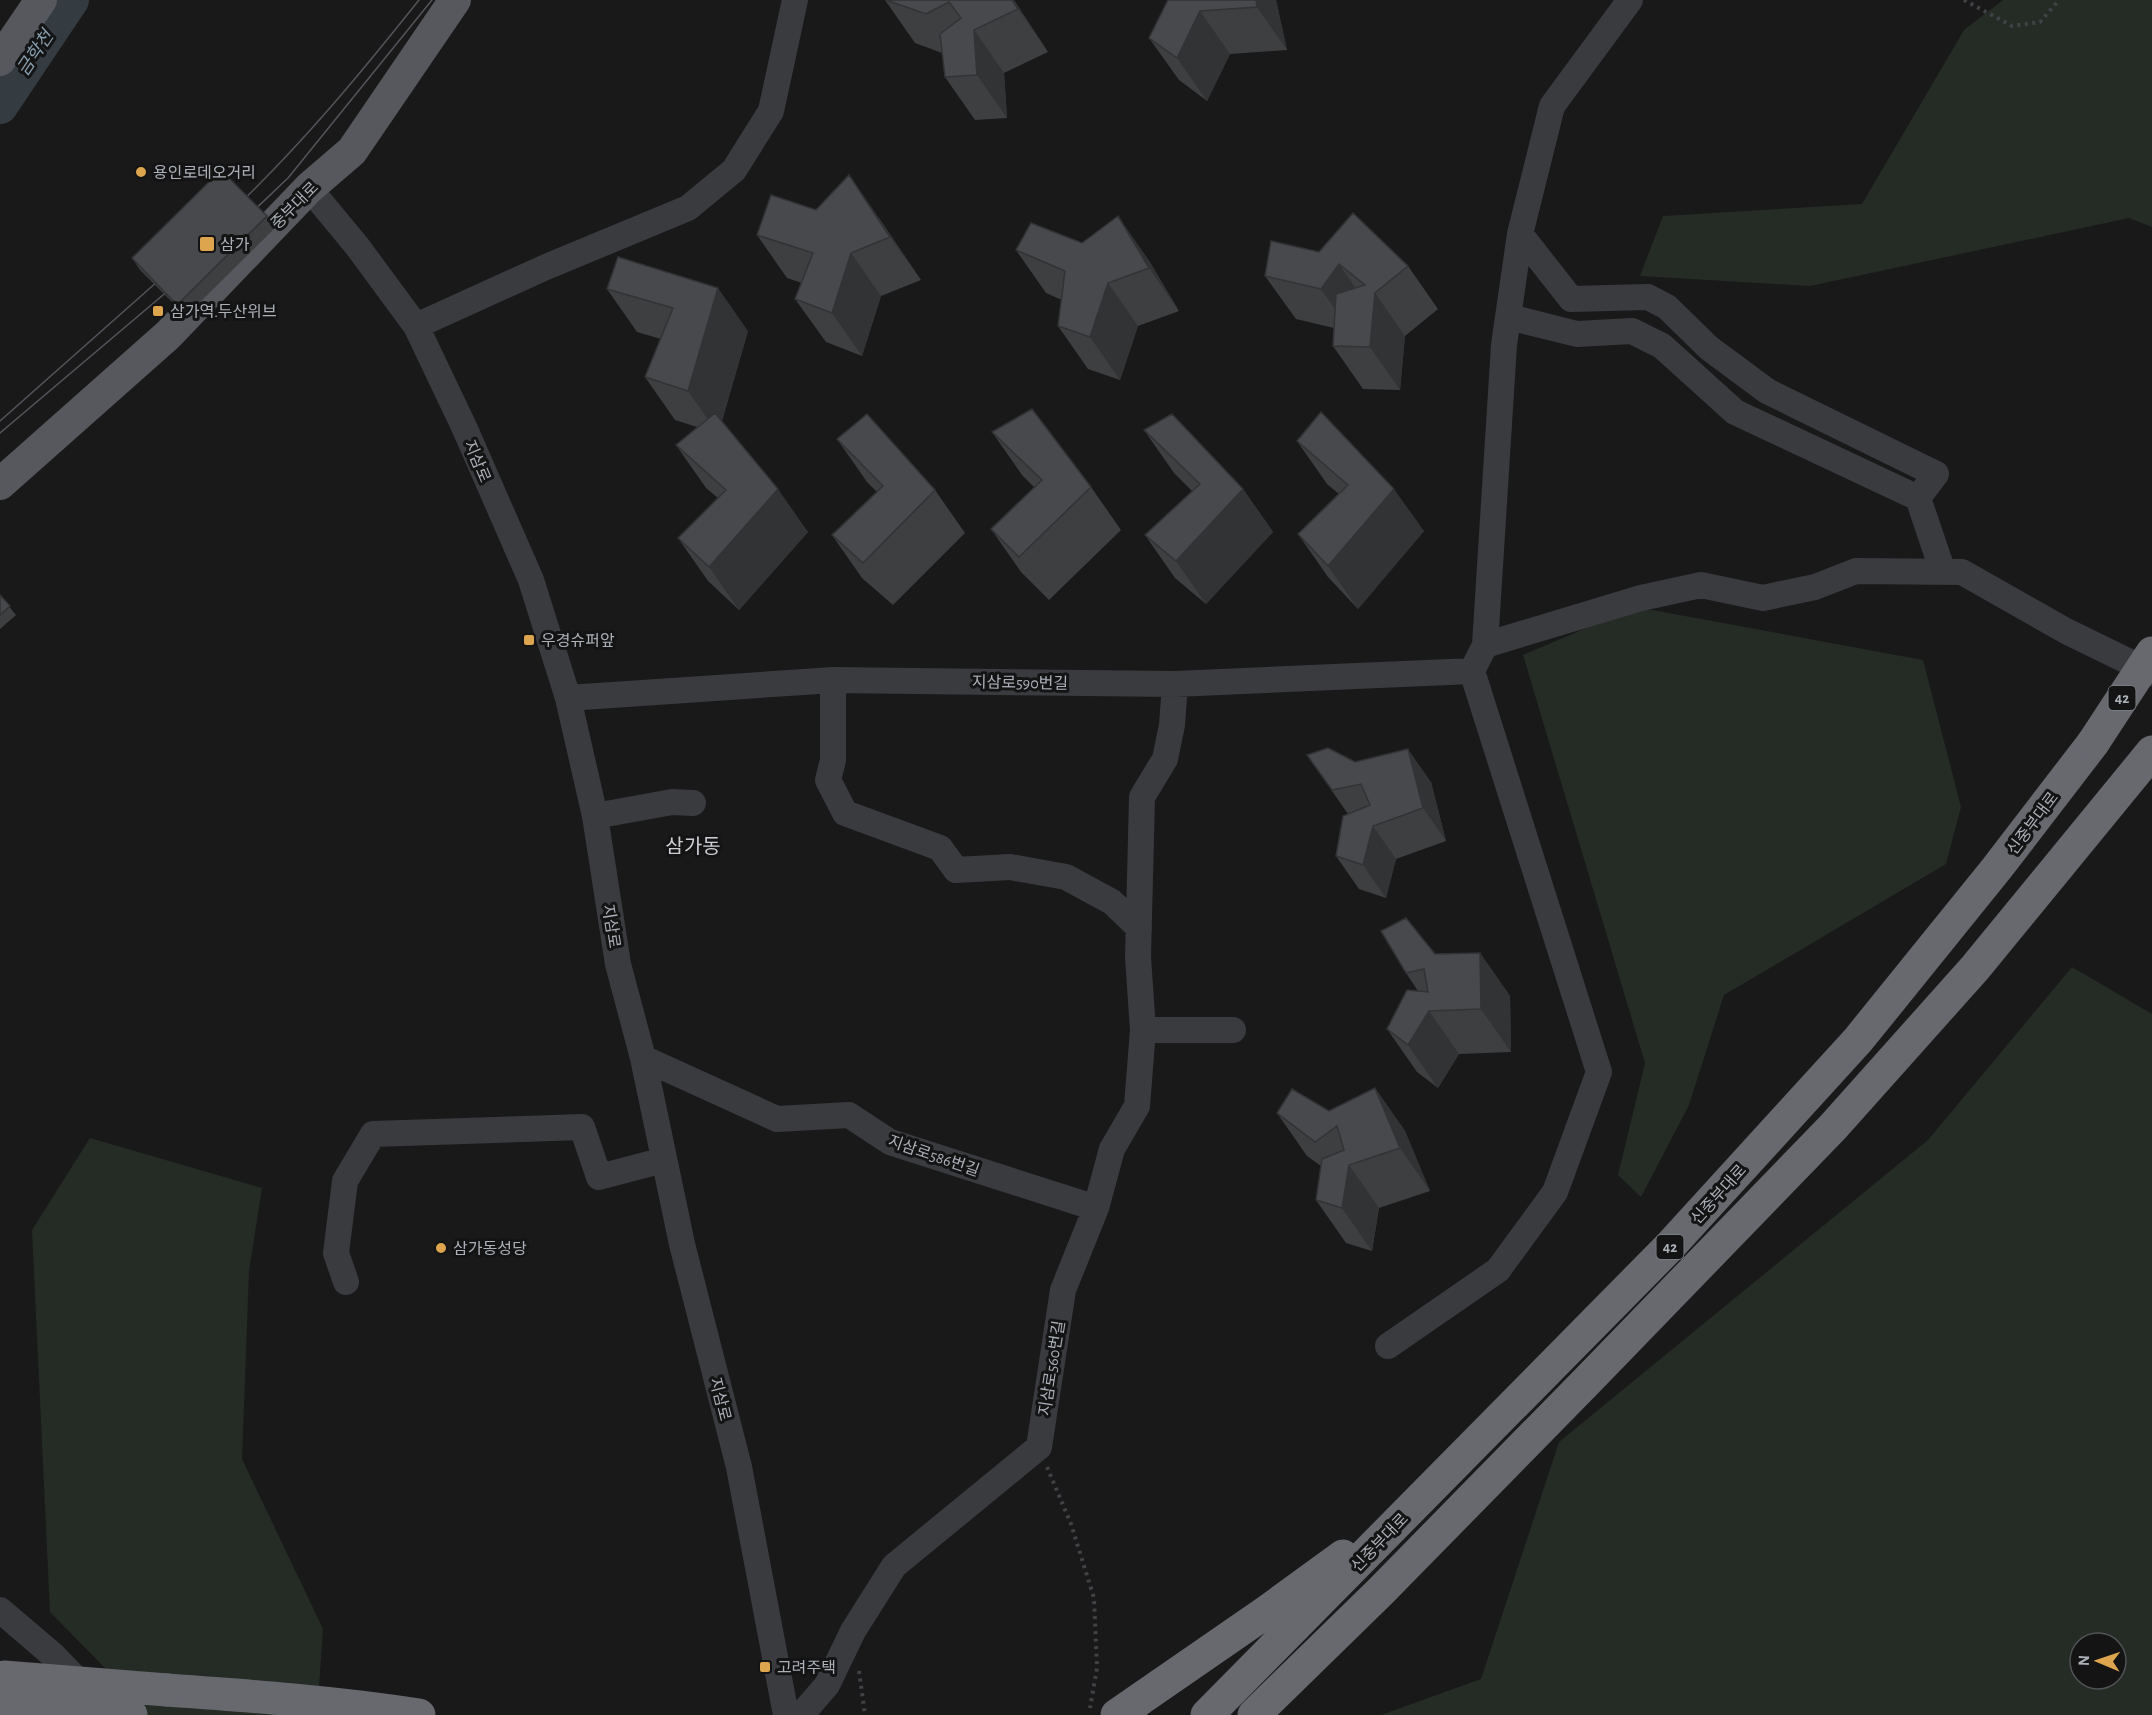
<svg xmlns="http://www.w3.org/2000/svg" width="2152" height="1715" font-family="'Alegreya Sans','Noto Sans KR',sans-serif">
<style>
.green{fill:#252c26;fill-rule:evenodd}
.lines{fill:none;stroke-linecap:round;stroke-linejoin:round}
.river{stroke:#343c42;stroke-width:36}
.path{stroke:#404246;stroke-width:4;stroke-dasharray:3 4.5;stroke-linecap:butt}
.minor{stroke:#3a3b3f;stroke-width:26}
.major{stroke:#56585d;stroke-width:32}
.highway{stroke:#67696f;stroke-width:33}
.tram{stroke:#53555a;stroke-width:1.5}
.highway-bridge{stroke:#67696f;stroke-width:33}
.wall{fill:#3e3f41}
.shaded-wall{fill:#323335}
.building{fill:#48494c;stroke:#323335;stroke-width:1.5}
.poi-dot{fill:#dca54e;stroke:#141415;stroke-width:2}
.labels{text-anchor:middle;stroke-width:6;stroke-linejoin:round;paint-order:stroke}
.shield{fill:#141415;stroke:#7e8287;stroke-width:1.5}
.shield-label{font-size:15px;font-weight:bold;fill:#acb1b8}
.poi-label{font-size:16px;fill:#acb1b8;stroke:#141415;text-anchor:start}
.street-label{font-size:16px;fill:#acb1b8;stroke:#141415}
.water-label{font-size:18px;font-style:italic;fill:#889faf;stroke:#141415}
.quarter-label{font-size:20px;fill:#cdcfd5;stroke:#141415}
</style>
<rect width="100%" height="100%" fill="#19191a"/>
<path class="green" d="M2003,0H2152V227L2129,218L1810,286L1640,276L1663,216L1862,204L1964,30Z
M1636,607L1923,660L1961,807L1946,864L1724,995L1689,1105L1641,1197L1618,1175L1645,1063L1523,655Z
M2072,967L2152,1014V1715H1381L1481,1679L1559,1442L1928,1140ZM2080,1643H2116V1679H2080Z
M90,1138L262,1188L249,1271L242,1459L323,1629L317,1715H113L105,1668L50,1612L32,1230Z"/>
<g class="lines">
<path class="river" d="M0,106L71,0"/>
<path class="path" d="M1964,0L2012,26L2040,22L2059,0
M1047,1467L1071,1524L1094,1598L1097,1668L1090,1708
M859,1671L865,1715"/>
<path class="minor" d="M309,188L357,246L416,326L465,429L531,580L568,698L595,816L618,964L643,1058L682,1244L739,1467L786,1715
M1520,234L1571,299L1648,297L1667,307L1709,348L1767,391L1936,474L1918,498
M1509,317L1577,334L1632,331L1662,346L1735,412L1918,498L1943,572
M416,326L546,267L688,208L734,170L771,111L795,0
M1485,645L1641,598L1701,585L1763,598L1815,587L1856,571L1962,572L2066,631L2152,673
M833,680V760L828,780L845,813L940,848L956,870L1010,867L1066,877L1112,902L1139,928
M568,698L833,680L1175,684L1472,671
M595,816L672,802L693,803
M1143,1030L1138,957L1142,797L1165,759L1172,725L1175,684
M643,1058L777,1119L849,1115L890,1142L1096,1208
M346,1282L336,1253L345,1181L373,1134L582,1127L599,1177L664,1160
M1388,1346L1498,1270L1555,1192L1599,1072L1472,671L1485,645L1504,345L1520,234L1552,106L1630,0
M0,1610L54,1656L86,1689
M801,1715L827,1685L853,1631L894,1566L1039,1447L1063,1290L1096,1208L1112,1149L1137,1106L1143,1030H1233"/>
<path class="major" d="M0,60L41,0
M0,484L168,335L309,188L352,151L455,0"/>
<path class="highway" d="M167,1690C251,1696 335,1702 419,1715
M1117,1715L1269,1610L1343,1556
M1207,1715L1670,1246L1858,1040L1997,868L2093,743
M1254,1715L1380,1592L1587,1381L1833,1127L1975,968L2152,752"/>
<path class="tram" d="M234,209C303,143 360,74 419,0
M246,218L288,178L432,0
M0,421L167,273
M0,433L176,284"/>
<path class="highway-bridge" d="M2093,743L2152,653
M4,1677L167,1690
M8,1707L131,1715"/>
</g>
<path class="wall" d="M885,0H1014L1048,52L1004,73L1007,118L975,120L945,77L942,53L915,43Z
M1168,0H1276L1287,50L1230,54L1207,101L1179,80L1149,38Z
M267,216L275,228L186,316L140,270L132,258Z
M879,218L921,280L881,296L862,356L826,342L795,299L802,283L787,278L757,235Z
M1082,243L1148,259L1179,311L1138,326L1120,380L1088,369L1058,326L1062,300L1046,293L1016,250Z
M1319,252L1408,266L1438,309L1405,336L1400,390L1363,389L1333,346L1334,328L1296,319L1265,276Z
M618,257L748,331L722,421L808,532L739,610L708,581L678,538L718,498L706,488L676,445L697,427L675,420L645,377L661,339L637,332L607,289Z
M1144,430L1243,489L1273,532L1206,604L1175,578L1145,535L1192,491L1174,473Z
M992,432L1091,487L1121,530L1049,600L1021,572L991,529L1034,487L1022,475Z
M837,439L935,490L965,533L893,605L862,578L832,535L877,492L867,482Z
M1297,441L1424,531L1358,609L1328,577L1298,534L1339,494L1327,484Z
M0,595L16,615L0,629Z
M1307,755L1355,762L1431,782L1446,841L1396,859L1386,898L1359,889L1336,856L1348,814Z
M1480,953L1510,996L1511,1052L1459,1054L1438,1088L1417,1072L1387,1029L1418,991L1406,973L1435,954Z
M1375,1088L1405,1131L1430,1191L1379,1208L1372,1251L1346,1243L1316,1200L1321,1166L1307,1156L1277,1113L1329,1111Z"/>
<path class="shaded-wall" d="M1012,0H1014L1048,52L1018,9Z
M1256,0H1276L1287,50L1257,7Z
M1200,11L1230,54L1207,101L1177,58Z
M974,30L1004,73L1007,118L977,75Z
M849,175L879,218L921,280L890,237Z
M1118,216L1148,259L1179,311L1149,268Z
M851,253L881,296L862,356L832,313Z
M1339,264L1369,307L1351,332L1321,289Z
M1108,283L1138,326L1120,380L1090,337Z
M718,288L748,331L718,434L688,391Z
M1375,293L1405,336L1400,390L1370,347Z
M778,489L808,532L739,610L709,567Z
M1243,489L1273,532L1206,604L1176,561Z
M1394,489L1424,531L1358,609L1328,566Z
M1408,749L1431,782L1446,841L1423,808Z
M1373,826L1396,859L1386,898L1363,865Z
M1480,953L1510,996L1511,1052L1481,1009Z
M1429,1011L1459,1054L1438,1088L1408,1045Z
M1375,1088L1405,1131L1430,1191L1400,1148Z
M1349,1165L1379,1208L1372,1251L1342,1208Z"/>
<path class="building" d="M886,0H1012L1018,9L974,30L977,75L945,77L940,34L961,18L949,2L926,14Z
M1168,0H1256L1257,7L1200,11L1177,58L1149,38Z
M221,170L267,216L177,305L132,258Z
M849,175L890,237L851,253L832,313L795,299L813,253L757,235L771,195L816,210Z
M1353,213L1408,266L1375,293L1370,347L1333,346L1336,294L1365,285L1339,264L1321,289L1265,276L1271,241L1319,252Z
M1118,216L1149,268L1108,283L1090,337L1058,326L1065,271L1016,250L1031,223L1082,243Z
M618,257L718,288L688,391L645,377L673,308L607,289Z
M1032,409L1091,487L1019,557L991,529L1042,480L992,432Z
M1321,412L1394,489L1328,566L1298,534L1348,485L1297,441Z
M715,413L778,489L709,567L678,538L726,490L676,445Z
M867,414L935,490L863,563L832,535L883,486L837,439Z
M1172,414L1243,489L1176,561L1145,535L1200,484L1144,430Z
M0,595L10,606L0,615Z
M1328,748L1355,762L1408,749L1423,808L1373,826L1363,865L1336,856L1343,816L1370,805L1361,784L1332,790L1307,755Z
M1406,918L1435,954L1480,953L1481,1009L1429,1011L1408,1045L1387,1029L1407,990L1428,992L1424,969L1406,973L1381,931Z
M1375,1088L1400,1148L1349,1165L1342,1208L1316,1200L1322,1159L1344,1150L1337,1126L1315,1142L1277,1113L1292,1089L1329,1111Z"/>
<g class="poi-dot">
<circle cx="141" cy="172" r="6"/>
<rect x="199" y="236" width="16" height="16" rx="3"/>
<rect x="152" y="305" width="12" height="12" rx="3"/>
<rect x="523" y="634" width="12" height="12" rx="3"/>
<circle cx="441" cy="1248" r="6"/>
<rect x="759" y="1661" width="12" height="12" rx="3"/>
</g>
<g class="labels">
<g class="shield">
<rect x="2108.5" y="686" width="27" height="24" rx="4.5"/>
<rect x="1656.5" y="1235" width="27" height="24" rx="4.5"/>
</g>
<g class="shield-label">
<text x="2122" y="703">42</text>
<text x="1670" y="1252">42</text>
</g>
<g class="poi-label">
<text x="153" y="178">용인로데오거리</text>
<text x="220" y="250">삼가</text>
<text x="170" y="317">삼가역.두산위브</text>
<text x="541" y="646">우경슈퍼앞</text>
<text x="453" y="1254">삼가동성당</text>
<text x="777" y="1673">고려주택</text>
</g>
<g class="street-label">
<text transform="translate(294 205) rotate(-45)" y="6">중부대로</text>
<text transform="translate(478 461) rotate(67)" y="6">지삼로</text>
<text transform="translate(1020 682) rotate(1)" y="6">지삼로590번길</text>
<text transform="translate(2032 823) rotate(-53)" y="6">신중부대로</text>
<text transform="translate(612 926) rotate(81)" y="6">지삼로</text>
<text transform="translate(934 1155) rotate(19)" y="6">지삼로586번길</text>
<text transform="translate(1718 1194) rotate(-48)" y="6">신중부대로</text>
<text transform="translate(1051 1368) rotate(-81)" y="6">지삼로560번길</text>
<text transform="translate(721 1399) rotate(76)" y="6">지삼로</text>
<text transform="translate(1379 1542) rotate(-46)" y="6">신중부대로</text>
</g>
<g class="water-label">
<text transform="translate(35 53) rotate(-56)" y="6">금학천</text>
</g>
<g class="quarter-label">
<text x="693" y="853">삼가동</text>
</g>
</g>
<g transform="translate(2098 1661) rotate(272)"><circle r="28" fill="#141415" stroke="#515356" stroke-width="1.5"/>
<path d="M0-4.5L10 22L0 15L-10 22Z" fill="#dca54e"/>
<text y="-9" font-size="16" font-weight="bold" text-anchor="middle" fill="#acb1b8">N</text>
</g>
</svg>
